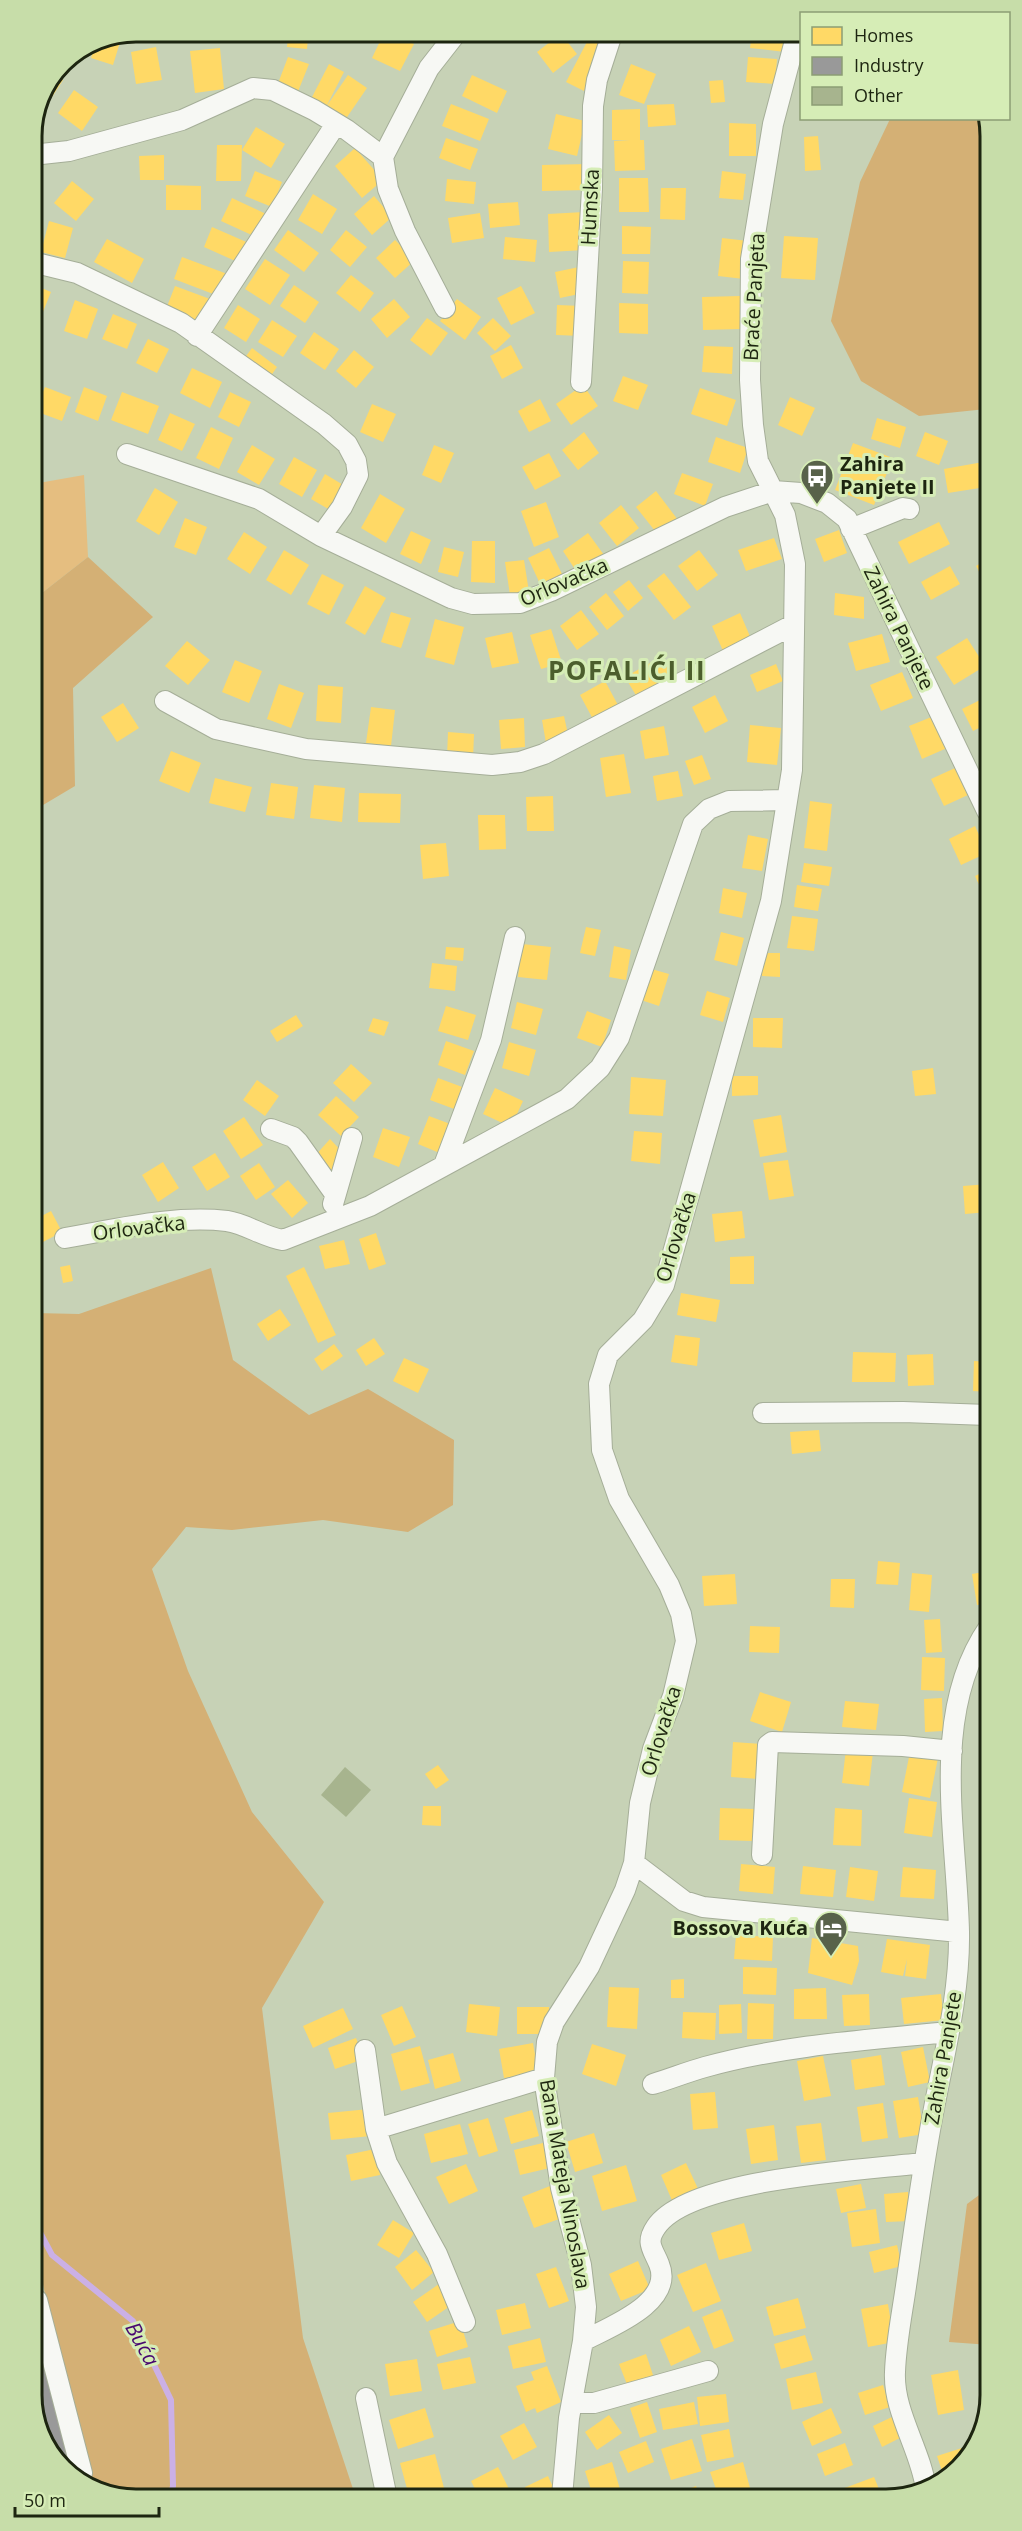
<svg xmlns="http://www.w3.org/2000/svg" width="1022" height="2531" font-family="'Open Sans',sans-serif">
<style>
.green{fill:#e5be80}
.forest{fill:#d4b075}
.homes{fill:#ffd966}
.industry{fill:#999}
.lines{fill:none;stroke-linecap:round;stroke-linejoin:round}
.stream{stroke:#cbb0e6;stroke-width:6}
.building{fill:#a7b48e}
.minor-casing{stroke:#a5ae98;stroke-width:22}
.minor{stroke:#f7f8f4;stroke-width:20}
.labels{text-anchor:middle;stroke-width:6;stroke-linejoin:round;paint-order:stroke}
.street-label{font-size:20px;fill:#1d2510;stroke:#d6edb6}
.poi-label{font-size:20px;font-weight:bold;fill:#1d2510;stroke:#d6edb6;text-anchor:start}
.water-label{font-size:21px;font-style:italic;fill:#470770;stroke:#d6edb6}
.district-label{font-size:26px;font-weight:bold;letter-spacing:1.5px;fill:#4c5e2d;stroke:#d6edb6}
.rim{fill:none;stroke:#1d2510;stroke-width:3}
</style>
<rect width="100%" height="100%" fill="#c7d2b6"/>
<path class="green" d="M84,475L88,557L33,600V484Z"/>
<path class="forest" d="M890,119H985L986,409L919,416L861,381L831,321L860,182Z
M88,557L153,617L73,688L75,786L33,811V600Z
M211,1268L233,1360L309,1415L368,1389L454,1440L453,1505L408,1532L323,1520L232,1530L186,1527L152,1569L188,1671L252,1812L324,1902L262,2008L303,2338L356,2498L129,2499L85,2483L37,2256L34,1313L79,1314Z
M990,2187V2345L949,2342L967,2204Z"/>
<path class="homes" d="M752,33H788L785,52L750,48Z
M559,35H562L577,54L553,73L537,52Z
M399,36L414,44L400,71L372,58L382,37Z
M590,36L608,46L584,91L566,82Z
M288,37H308L307,49L287,47Z
M97,39H121L113,65L91,58Z
M156,47L162,80L136,84L131,52Z
M220,48L224,89L195,93L190,51Z
M288,57L309,64L297,94L277,86Z
M748,57L777,59L775,84L746,82Z
M329,64L344,72L326,107L311,99Z
M631,64L656,74L644,104L619,95Z
M348,75L367,88L345,120L326,107Z
M472,75L507,91L497,113L462,96Z
M56,76L63,80L52,97L48,94Z
M723,80L725,102L711,103L709,81Z
M74,90L98,107L82,131L58,113Z
M451,104L489,119L480,141L442,126Z
M674,104L676,125L648,127L647,105Z
M640,109V140H644L645,170L615,171L614,141L630,140H612V110Z
M556,114L585,121L577,156L548,149Z
M729,123L756,124V156H729Z
M256,127L285,144L271,168L242,150Z
M818,136L821,170L805,171L804,137Z
M446,138L478,149L470,170L439,158Z
M217,145H242L241,181H216Z
M355,148L383,180L362,198L335,166Z
M164,155V180H140L139,156Z
M588,164V190L542,191V165Z
M255,171L282,182L272,207L245,196Z
M722,171L746,174L743,200L719,198Z
M619,178H648L649,212H619Z
M447,179L476,182L474,204L445,201Z
M72,181L94,199L76,221L54,203Z
M166,185L201,186V210H166Z
M661,188H686L685,220L660,219Z
M313,194L337,209L322,234L298,220Z
M374,196L392,217L372,235L354,214Z
M232,198L266,214L256,237L221,221Z
M518,202L520,225L490,228L488,204Z
M32,209L41,212L32,239Z
M584,212L585,250L549,252L548,214Z
M480,213L484,238L452,243L448,218Z
M49,221L73,228L65,258L41,252Z
M622,226L651,227L650,254H622Z
M212,227L251,244L242,264L204,247Z
M288,230L319,253L304,272L274,250Z
M346,230L367,247L350,267L330,250Z
M784,236L818,238L815,280L781,278Z
M505,237L537,240L535,262L503,259Z
M722,238L748,241L744,279L718,276Z
M107,239L144,259L132,283L94,262Z
M395,240L415,260L395,278L376,258Z
M182,257L230,275L221,297L174,279Z
M265,259L290,275L270,305L245,289Z
M623,261L649,262L648,294L622,293Z
M579,267L584,293L560,298L555,272Z
M351,275L374,293L360,312L336,293Z
M32,284L51,292L38,324L32,322Z
M294,285L319,302L305,323L280,306Z
M175,286L210,299L201,323L166,309Z
M521,286L535,313L511,325L497,298Z
M740,296L741,329L703,330L702,297Z
M394,299L410,317L387,338L371,319Z
M457,299L481,317L465,340L440,321Z
M75,300L98,309L87,339L64,331Z
M619,303L648,304V334L619,333Z
M238,305L260,319L246,342L224,328Z
M557,305L583,306L582,336L556,335Z
M113,314L137,324L127,349L102,339Z
M427,318L448,333L431,356L410,340Z
M493,318L511,336L495,351L477,333Z
M272,320L297,336L283,357L258,342Z
M314,332L339,349L325,370L300,353Z
M148,339L169,349L157,373L136,363Z
M511,345L523,368L502,379L490,356Z
M704,346L733,347L732,374L702,372Z
M252,348L277,367L266,383L241,363Z
M354,350L374,367L356,388L336,371Z
M192,368L222,382L210,408L180,393Z
M623,376L648,385L638,410L613,401Z
M583,385L598,406L571,425L556,404Z
M45,387L71,397L62,421L35,411Z
M84,387L107,396L98,421L75,412Z
M700,388L736,400L727,426L691,414Z
M122,392L159,406L148,434L111,420Z
M230,392L251,402L239,427L218,417Z
M790,397L815,408L802,436L778,425Z
M540,399L551,421L529,432L518,411Z
M372,404L396,414L383,442L360,432Z
M170,413L195,424L182,451L158,440Z
M877,418L906,427L900,448L871,439Z
M211,427L233,438L219,469L196,458Z
M584,432L599,453L578,470L562,450Z
M925,432L948,441L939,465L916,456Z
M716,437L748,448L740,473L708,462Z
M853,443L893,458L874,505L835,490Z
M252,445L275,459L259,485L237,472Z
M434,445L454,453L441,483L422,475Z
M549,453L561,476L535,490L522,467Z
M294,457L317,470L302,497L279,484Z
M983,462L986,487L948,493L944,469Z
M682,473L713,484L705,506L674,494Z
M325,474L345,486L330,510L311,499Z
M155,488L178,502L159,535L136,521Z
M656,491L678,520L659,536L636,507Z
M986,492V508L980,495Z
M380,494L405,509L386,543L361,528Z
M546,502L559,537L534,547L521,511Z
M621,505L639,528L617,546L599,523Z
M185,518L207,527L196,555L174,547Z
M939,522L950,544L909,564L898,542Z
M839,530L847,553L824,562L815,539Z
M411,531L431,540L421,564L400,554Z
M244,532L267,547L250,574L227,559Z
M588,533L604,555L578,574L563,551Z
M774,538L782,559L746,571L738,550Z
M472,541H495V583L471,582Z
M444,547L464,552L458,577L438,572Z
M549,548L564,578L542,588L528,558Z
M284,550L309,565L291,595L266,580Z
M699,550L718,575L697,591L678,566Z
M524,560L529,592L510,595L505,562Z
M986,560V584L976,566Z
M950,566L960,584L931,600L921,582Z
M664,573L691,607L674,620L647,586Z
M322,574L344,585L329,615L307,604Z
M629,580L643,598L628,611L613,592Z
M365,586L386,598L365,635L345,623Z
M606,593L624,616L607,630L589,607Z
M835,593L864,597V619L834,615Z
M581,610L599,634L577,650L560,626Z
M391,612L411,618L401,648L381,642Z
M740,613L752,641L724,653L712,626Z
M435,619L464,627L454,665L425,657Z
M551,629L562,663L541,669L530,635Z
M512,632L519,663L492,668L485,638Z
M882,634L890,662L856,671L848,643Z
M967,638L985,666L954,685L936,657Z
M187,641L210,660L188,685L165,666Z
M661,657L672,677L637,697L625,677Z
M235,660L262,671L249,703L222,692Z
M776,664L783,681L757,692L750,675Z
M902,672L913,698L881,711L870,685Z
M605,681L619,707L594,721L580,695Z
M279,684L304,693L291,728L267,719Z
M318,685L343,687L341,723L316,721Z
M715,695L728,721L705,733L692,707Z
M986,697L987,724L973,731L962,709Z
M123,703L139,728L117,742L101,717Z
M371,707L395,710L391,746L366,743Z
M564,716L569,739L546,743L542,720Z
M934,716L947,748L922,759L909,726Z
M524,718L525,747L501,749L499,720Z
M750,725L781,728L777,765L747,762Z
M664,726L669,755L645,759L640,731Z
M448,732L474,734L473,759L447,757Z
M171,751L201,763L189,793L159,781Z
M624,754L631,793L606,797L600,758Z
M702,755L711,779L694,785L685,761Z
M955,768L968,795L944,806L931,779Z
M678,771L683,796L657,801L653,776Z
M215,778L252,787L245,812L209,803Z
M271,783L298,787L294,819L266,815Z
M314,785L345,788L342,822L310,818Z
M359,793L401,794L400,823L358,822Z
M553,796L554,831H527L526,797Z
M810,801L832,804L827,851L804,848Z
M478,815H505L506,849L479,850Z
M975,826L987,853L961,865L949,839Z
M748,835L768,839L762,871L742,868Z
M446,843L449,876L423,879L420,845Z
M804,863L832,867L829,886L801,882Z
M987,870V902L975,876Z
M797,885L822,889L818,911L794,907Z
M723,888L747,893L742,918L719,913Z
M792,916L818,919L814,951L787,948Z
M586,927L601,930L595,956L580,953Z
M721,932L744,938L737,966L714,960Z
M522,944L551,947L547,980L518,977Z
M614,946L631,950L626,980L609,977Z
M446,947L464,948L463,961L445,959Z
M763,953H780V977L762,976Z
M432,963L457,966L455,991L429,988Z
M648,968L669,974L659,1006L638,999Z
M707,991L730,998L723,1022L700,1015Z
M517,1002L543,1009L536,1035L511,1028Z
M446,1006L476,1015L468,1040L438,1031Z
M587,1011L611,1020L602,1047L577,1038Z
M296,1015L303,1026L277,1042L270,1031Z
M373,1018L389,1022L384,1036L368,1031Z
M753,1018H783L782,1048L753,1047Z
M446,1041L474,1051L465,1075L438,1065Z
M509,1042L536,1050L529,1076L502,1068Z
M351,1064L372,1083L354,1102L333,1083Z
M933,1068L936,1094L915,1096L912,1071Z
M732,1076H758V1095L732,1096Z
M631,1077L666,1080L663,1116L629,1114Z
M438,1078L465,1088L457,1110L430,1100Z
M257,1080L279,1096L265,1116L243,1100Z
M495,1088L523,1101L511,1127L483,1114Z
M336,1096L359,1117L341,1136L318,1115Z
M781,1115L787,1152L760,1157L753,1120Z
M429,1116L453,1125L442,1154L418,1144Z
M244,1117L263,1145L241,1159L223,1131Z
M383,1128L410,1137L399,1167L373,1157Z
M634,1131L662,1133L660,1164L631,1161Z
M330,1139L345,1155L329,1173L314,1157Z
M215,1153L230,1177L207,1191L192,1167Z
M788,1160L794,1196L769,1200L763,1163Z
M163,1162L179,1188L158,1202L142,1175Z
M259,1163L275,1187L256,1200L240,1176Z
M288,1180L308,1203L292,1218L271,1194Z
M988,1184V1212L965,1214L963,1186Z
M51,1211L62,1232L43,1242L34,1220Z
M742,1211L745,1238L715,1242L712,1214Z
M376,1233L386,1264L369,1270L359,1239Z
M344,1240L350,1264L325,1269L319,1246Z
M754,1256V1284H730V1257Z
M70,1265L73,1281L63,1283L60,1267Z
M304,1267L336,1335L318,1343L286,1276Z
M681,1293L720,1300L716,1322L677,1315Z
M280,1309L291,1325L268,1341L257,1324Z
M675,1335L700,1338L697,1366L671,1362Z
M374,1338L385,1354L366,1366L356,1350Z
M334,1344L343,1356L322,1371L314,1359Z
M853,1352L896,1353L895,1382H852Z
M933,1354L934,1385L908,1386L907,1355Z
M404,1358L429,1369L418,1393L393,1381Z
M974,1361L988,1362V1392L973,1391Z
M819,1430L821,1451L792,1454L790,1432Z
M980,1458H988V1497H981Z
M878,1561L900,1563L898,1585L876,1584Z
M989,1571V1604L977,1605L972,1574Z
M912,1573L932,1575L929,1612L909,1610Z
M735,1574L737,1604L704,1606L702,1576Z
M831,1579H855L854,1608L830,1607Z
M940,1619L942,1652L926,1653L924,1620Z
M750,1626L780,1627L779,1653L749,1652Z
M922,1657L945,1658L944,1691L921,1690Z
M760,1692L791,1702L782,1732L750,1721Z
M942,1698L943,1731L925,1732L924,1699Z
M845,1701L879,1704L876,1730L842,1727Z
M733,1742L762,1744L759,1779L731,1777Z
M846,1749L873,1752L869,1786L842,1783Z
M910,1752L938,1758L930,1798L902,1792Z
M438,1765L449,1780L436,1789L425,1774Z
M909,1798L937,1802L932,1837L904,1833Z
M423,1806H441V1826L422,1825Z
M720,1808L754,1809L753,1841L719,1840Z
M835,1808L862,1810L861,1846L833,1845Z
M741,1864L775,1867L773,1894L739,1891Z
M803,1866L836,1870L833,1897L800,1894Z
M850,1867L878,1871L874,1901L846,1897Z
M903,1867L936,1870L934,1899L900,1897Z
M736,1935L773,1937L772,1961L734,1959Z
M812,1938L858,1946L859,1961L852,1985L808,1973Z
M887,1939L930,1945L926,1979L905,1976L907,1959L903,1976L881,1972Z
M743,1967L777,1968L776,1995L743,1994Z
M684,1979V1998H671V1980Z
M609,1987L639,1988L637,2029L607,2027Z
M826,1988L827,2019H794V1989Z
M869,1994L870,2025L844,2026L842,1995Z
M941,1994L944,2020L904,2024L901,1998Z
M748,2003L774,2004L773,2039H747Z
M469,2004L500,2007L497,2036L466,2032Z
M741,2004L742,2033L719,2034V2005Z
M402,2006L416,2037L394,2046L381,2015Z
M517,2007H549V2034H517Z
M343,2008L353,2029L313,2048L303,2026Z
M683,2012L716,2013L715,2040L682,2038Z
M356,2038L364,2059L335,2069L328,2048Z
M533,2043L538,2072L504,2078L499,2049Z
M592,2044L626,2055L616,2086L582,2074Z
M420,2046L430,2083L401,2091L391,2054Z
M923,2047L930,2082L908,2087L901,2052Z
M453,2053L461,2081L435,2089L428,2060Z
M881,2055L885,2085L855,2090L851,2060Z
M823,2056L831,2096L804,2101L797,2061Z
M715,2092L718,2128L693,2130L690,2094Z
M918,2097L924,2134L899,2138L893,2101Z
M883,2103L888,2138L862,2142L857,2107Z
M369,2109L371,2136L331,2140L328,2113Z
M532,2110L539,2136L511,2144L504,2118Z
M488,2118L498,2151L479,2157L468,2124Z
M990,2122V2138L984,2136Z
M821,2123L826,2160L801,2163L796,2126Z
M460,2124L468,2154L431,2163L424,2134Z
M774,2125L778,2160L751,2164L746,2129Z
M594,2133L603,2163L575,2172L566,2142Z
M547,2142L554,2167L520,2175L514,2150Z
M375,2149L380,2175L351,2181L346,2155Z
M686,2163L700,2193L674,2205L661,2175Z
M466,2164L478,2191L449,2204L436,2177Z
M626,2165L637,2201L602,2211L592,2176Z
M861,2184L866,2208L841,2213L836,2189Z
M550,2186L562,2218L534,2228L522,2197Z
M908,2192L911,2221L886,2222L884,2194Z
M876,2209L880,2243L852,2247L847,2213Z
M393,2220L414,2233L399,2258L377,2245Z
M744,2223L752,2251L719,2260L711,2233Z
M897,2245L902,2266L874,2273L869,2252Z
M416,2250L434,2272L412,2290L395,2267Z
M638,2261L650,2289L621,2301L609,2274Z
M706,2263L721,2301L693,2312L677,2275Z
M556,2267L569,2301L549,2308L536,2274Z
M439,2284L453,2304L427,2322L413,2302Z
M798,2298L806,2328L774,2336L766,2307Z
M525,2303L531,2328L502,2335L496,2310Z
M888,2304L894,2342L868,2347L861,2309Z
M722,2309L734,2341L714,2349L702,2317Z
M460,2321L468,2347L437,2357L429,2331Z
M689,2326L701,2352L671,2366L660,2340Z
M805,2335L813,2360L781,2369L774,2344Z
M540,2338L546,2362L513,2369L508,2346Z
M646,2354L654,2378L628,2387L619,2364Z
M470,2357L476,2383L443,2390L437,2364Z
M417,2359L422,2391L390,2396L385,2364Z
M547,2366L561,2402L537,2413L535,2408L526,2412L516,2386L534,2380L531,2372Z
M958,2370L964,2410L938,2415L931,2375Z
M816,2372L823,2403L792,2410L786,2379Z
M990,2377V2396L989,2399L983,2379Z
M883,2385L890,2407L865,2415L858,2393Z
M726,2394L729,2422L700,2426L697,2397Z
M647,2402L657,2432L640,2438L630,2408Z
M694,2402L698,2424L663,2430L659,2409Z
M425,2408L434,2437L398,2449L389,2420Z
M831,2408L842,2433L812,2446L802,2422Z
M609,2415L622,2433L597,2450L585,2432Z
M894,2416L904,2436L882,2447L873,2426Z
M524,2423L537,2447L513,2460L500,2436Z
M729,2429L734,2457L707,2462L701,2435Z
M692,2439L702,2471L671,2480L661,2449Z
M646,2441L654,2462L628,2473L619,2452Z
M845,2443L853,2465L825,2476L817,2454Z
M965,2447L969,2459L944,2477L937,2456Z
M435,2454L444,2488L409,2496L400,2463Z
M612,2462L622,2496H593L585,2471Z
M743,2462L750,2488L727,2495H718L710,2472Z
M498,2467L513,2497H479L471,2481Z
M548,2476L557,2496L529,2497L525,2487Z
M874,2477L881,2494L844,2495L842,2489Z
M696,2486L700,2496H673Z"/>
<path class="industry" d="M37,2329L73,2478L37,2428Z"/>
<g class="lines">
<path class="stream" d="M36,2225L52,2255L133,2321L171,2400L173,2486L170,2499"/>
</g>
<path class="building" d="M345,1767L371,1790L346,1817L321,1795Z"/>
<g class="lines">
<defs>
<path id="minor" d="M32,155L69,151L182,120L253,88L273,90L314,110L347,130L383,157L388,189L405,231L445,308
M383,157L429,68L454,36
M32,262L77,273L181,323L324,424L347,444L356,461L358,475L342,507L321,536
M197,336L336,124
M581,382L592,189L593,106L597,80L612,34
M127,454L259,499L321,536L451,598L473,604L520,603L551,591L725,507L773,491L801,493L827,503L847,519L987,811
M851,529L903,508L909,509
M165,701L216,729L306,749L492,765L520,762L544,754L793,625
M271,1129L293,1137L298,1142L335,1194
M444,1165L491,1040L515,937
M333,1204L352,1138
M65,1238C118,1229 173,1215 227,1221C247,1224 263,1237 283,1240L370,1206L567,1099L600,1068L619,1038L693,824L709,809L729,801L787,800
M763,1413L903,1412L988,1415
M762,1855L768,1745L772,1742L903,1746L952,1751
M634,1863L684,1901L703,1907L959,1932
M365,2050L376,2129
M653,2084C670,2079 687,2072 705,2067C784,2045 868,2040 949,2032
M37,2300L82,2473L77,2480
M465,2322L437,2254L387,2163L376,2129L544,2078
M583,2341C609,2327 675,2303 659,2264C653,2249 645,2243 656,2227C689,2178 865,2170 923,2163
M366,2398L387,2498
M572,2403H594L708,2371
M926,2489C921,2450 893,2412 895,2372C896,2343 902,2314 906,2286C915,2225 923,2164 935,2103C946,2047 960,1989 959,1932C957,1834 929,1713 989,1627
M562,2496L569,2418L583,2341L586,2307L581,2265L561,2188L544,2078L547,2042L554,2022L589,1967L625,1890L634,1863L640,1803L653,1749L673,1696L686,1641L681,1614L669,1585L619,1499L602,1450L599,1384L608,1355L643,1320L664,1285L771,901L792,770L795,564L785,515L758,461L753,425L750,380L751,259L773,124L797,33"/>
</defs>
<use href="#minor" class="minor-casing"/>
<use href="#minor" class="minor"/>
</g>
<defs>
<symbol id="bus-pin" viewBox="-11 -11 22 30"><path d="M0 17L-7.5 6A9.5 9.5 0 1 1 7.5 6Z" fill="#58624a" stroke="#d6edb6"/><path d="M-5-6H5V4H4V6H2V4H-2V6H-4V4H-5ZM-3.5-4V0h7V-4ZM-3.5 1.2v1.5H-2V1.2ZM2 1.2v1.5H3.5V1.2Z" fill="#fff"/></symbol>
<symbol id="hotel-pin" viewBox="-11 -11 22 30"><path d="M0 17L-7.5 6A9.5 9.5 0 1 1 7.5 6Z" fill="#58624a" stroke="#d6edb6"/><path d="M-6-4.5h1.5V1H6V5H4.5V3h-9V5H-6ZM-4 0a1.8 1.8 0 1 1 3.6 0ZM.5 0V-2.5h3Q6-2.5 6 0Z" fill="#fff"/></symbol>
</defs>
<g fill-rule="evenodd">
<use href="#bus-pin" x="798" y="457" width="38" height="52"/>
<use href="#hotel-pin" x="812" y="1909" width="38" height="52"/>
</g>
<g class="labels">
<g class="street-label">
<text transform="translate(590 207) rotate(-87)" y="7">Humska</text>
<text transform="translate(754 297) rotate(-87)" y="7">Braće Panjeta</text>
<text transform="translate(564 582) rotate(-23)" y="7">Orlovačka</text>
<text transform="translate(899 628) rotate(64)" y="7">Zahira Panjete</text>
<text transform="translate(139 1228) rotate(-7)" y="7">Orlovačka</text>
<text transform="translate(676 1237) rotate(-73)" y="7">Orlovačka</text>
<text transform="translate(661 1731) rotate(-73)" y="7">Orlovačka</text>
<text transform="translate(943 2058) rotate(-80)" y="7">Zahira Panjete</text>
<text transform="translate(565 2184) rotate(80)" y="7">Bana Mateja Ninoslava</text>
</g>
<g class="poi-label">
<text x="840" y="471">Zahira<tspan x="840" dy="23">Panjete II</tspan></text>
<text x="808" y="1935" text-anchor="end">Bossova Kuća</text>
</g>
<g class="water-label">
<text transform="translate(142 2344) rotate(61)" y="7">Buća</text>
</g>
<g class="district-label">
<text x="627" y="680">POFALIĆI II</text>
</g>
</g>
<path d="M0 0H1022V2531H0ZM136 42H886A94 94 0 0 1 980 136V2395A94 94 0 0 1 886 2489H136A94 94 0 0 1 42 2395V136A94 94 0 0 1 136 42Z" fill="#c7dda9" fill-rule="evenodd"/>
<path class="rim" d="M136 42H886A94 94 0 0 1 980 136V2395A94 94 0 0 1 886 2489H136A94 94 0 0 1 42 2395V136A94 94 0 0 1 136 42Z"/>
<rect x="800" y="12" width="210" height="108" fill="#d6edb6" stroke="#8c9d74" stroke-width="1.5"/>
<rect x="812" y="27" width="30" height="18" fill="#ffd966" stroke="#8c9d74" stroke-width="1.5"/>
<text x="854" y="42" font-size="18" fill="#1d2510">Homes</text>
<rect x="812" y="57" width="30" height="18" fill="#999999" stroke="#8c9d74" stroke-width="1.5"/>
<text x="854" y="72" font-size="18" fill="#1d2510">Industry</text>
<rect x="812" y="87" width="30" height="18" fill="#a7b48e" stroke="#8c9d74" stroke-width="1.5"/>
<text x="854" y="102" font-size="18" fill="#1d2510">Other</text>
<path d="M15 2507v9h144v-9" fill="none" stroke="#1d2510" stroke-width="3"/>
<text x="24" y="2507" font-size="18" fill="#1d2510" stroke="#d6edb6" stroke-width="4.5" paint-order="stroke">50 m</text>
</svg>
